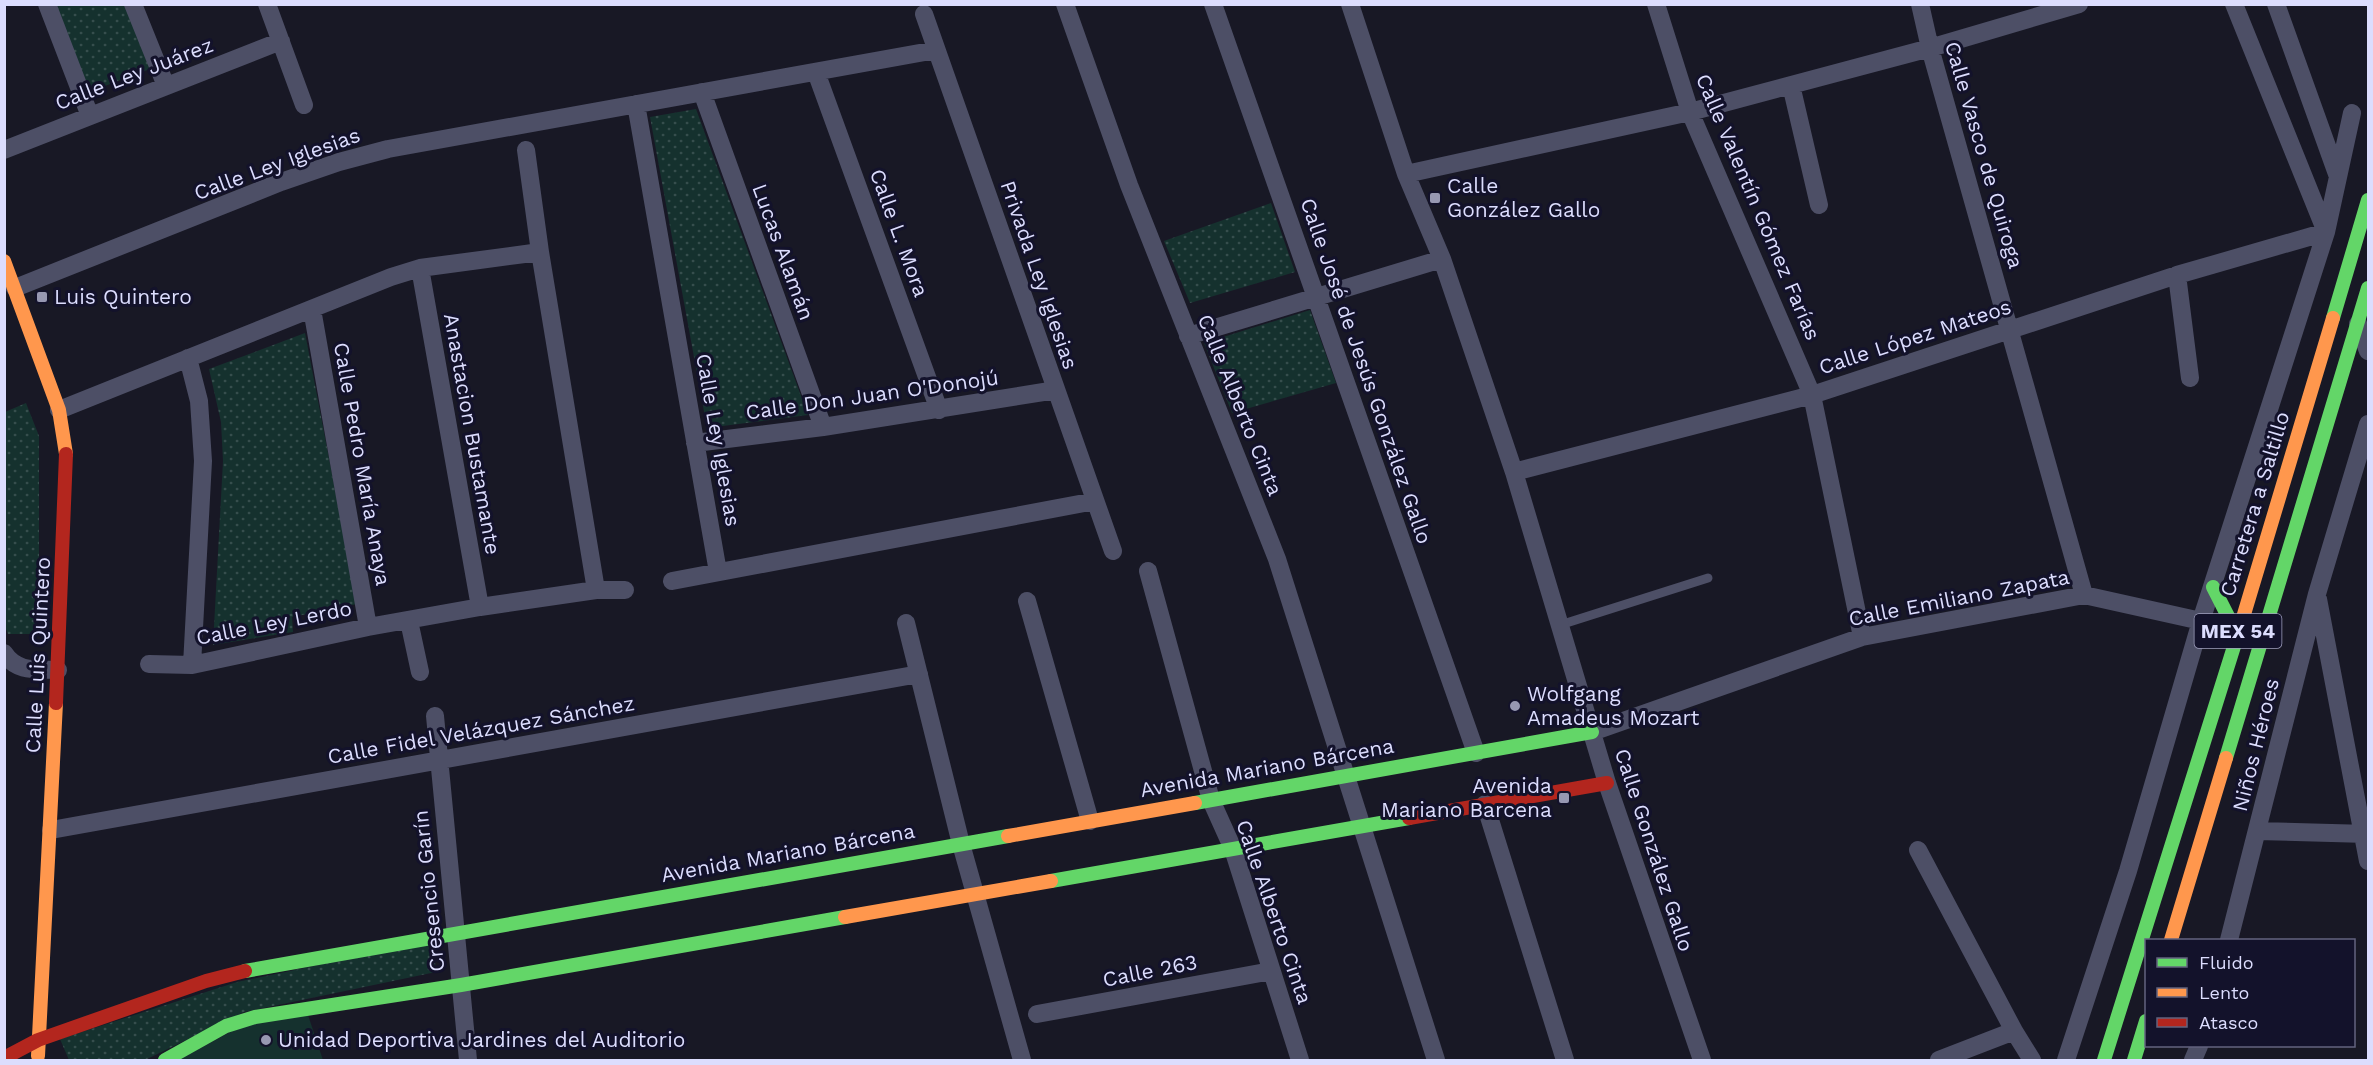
<svg xmlns="http://www.w3.org/2000/svg" width="2373" height="1065" font-family="'Work Sans',sans-serif">
<style>
.grass{fill:#15312e}
.park{fill:url(#park-dots)}
.lines{fill:none;stroke-linecap:round;stroke-linejoin:round}
.lane{stroke:#4d4f66;stroke-width:9}
.street{stroke:#4d4f66;stroke-width:18}
.fast{stroke:#63d668;stroke-width:14}
.slow{stroke:#ff974d;stroke-width:14}
.jam{stroke:#b3261e;stroke-width:14}
.poi-dot{fill:#9798b2;stroke:#13122b;stroke-width:2}
.labels{text-anchor:middle;stroke-width:6;stroke-linejoin:round;paint-order:stroke}
.shield{fill:#13122b;stroke:#a0a0bf;stroke-width:1.5}
.shield-label{font-size:20px;font-weight:bold;fill:#dcddfe}
.street-label{font-size:21px;fill:#dcddfe;stroke:#13122b}
.poi-label{font-size:21px;fill:#dcddfe;stroke:#13122b;text-anchor:start}
</style>
<defs>
<pattern id="park-dots" width="8" height="8" patternUnits="userSpaceOnUse" patternTransform="scale(1.5)"><rect width="8" height="8" fill="#15312e"/><path d="M2 2h.1M6 6h.1" fill="none" stroke="#364e4d" stroke-width="1.8" stroke-linecap="round"/></pattern>
</defs>
<rect width="100%" height="100%" fill="#181825"/>
<path class="grass" d="M307,1012L323,1060H178L247,1023Z"/>
<path class="park" d="M55,5H125L150,69L89,92Z
M696,109L808,415L707,428L650,117Z
M1271,203L1295,272L1190,303L1164,241Z
M1310,310L1336,383L1232,413L1204,343Z
M305,333L357,604L292,617L293,632L213,645L223,461L221,422L209,369Z
M26,403L39,436V634H8L4,624L5,412Z
M433,941L436,972L244,1012L145,1060H69L60,1039L237,982Z"/>
<g class="lines">
<path class="lane" d="M1560,625L1708,578"/>
<path class="street" d="M47,4L90,116
M133,4L166,86
M267,4L304,105
M1065,4L1129,185L1277,559L1436,1060
M1213,4L1476,753
M1350,4L1406,174L1442,259L1514,472L1607,783L1702,1060
M1656,4L1690,112L1812,395L1862,637
M1920,4L1930,48L2084,595
M2234,4L2326,232
M2276,4L2337,174
M924,14L1113,551
M816,72L939,410
M1791,85L1819,205
M702,92L823,427
M636,104L718,572
M4,150L281,41
M526,150L540,252L596,590
M1406,174L1690,112L1930,48L2079,4
M420,268L480,607
M2177,275L2190,378
M15,288L281,182L339,162L388,149L936,50
M312,309L368,627
M2358,324L2368,351
M1188,336L1442,259
M188,358L199,401L203,461L192,665
M59,410L391,277L420,268L540,252
M695,443L823,427L1056,390
M1514,472L1812,395L2177,275L2326,232
M1148,571L1211,800L1233,849L1300,1060
M672,581L1095,501
M2318,599L2368,861
M1027,601L1090,821
M409,621L420,672
M906,623L961,844L1022,1060
M4,653C17,673 37,669 58,670
M149,664L192,665L368,627L480,607L596,590H625
M435,716L468,1060
M1592,732L1862,637L2084,595L2201,621L2237,635
M1485,804L1565,1060
M51,830L919,674
M2257,831L2368,834
M1918,850L2014,1031L2032,1060
M2229,940L2317,594L2368,424
M1037,1014L1271,971
M1939,1060L2014,1031
M2066,1060L2128,871L2201,621L2326,232L2352,113
M2193,1060L2199,1046"/>
<path class="fast" d="M2333,318L2368,200
M2213,587L2237,634
M2226,758L2368,288
M1195,803L1592,732
M1051,881L1409,818
M245,971L1008,836
M165,1060L226,1026L255,1017L461,985L845,917
M2104,1060L2242,621
M2134,1060L2146,1021"/>
<path class="slow" d="M4,261L59,410L66,454
M2242,621L2333,318
M1008,836L1195,803
M845,917L1051,881
M2171,940L2226,758
M38,1056L56,703"/>
<path class="jam" d="M56,703L66,454
M1409,818L1607,783
M4,1058L38,1040L206,981L245,971"/>
</g>
<g class="poi-dot">
<rect x="1429" y="192" width="12" height="12" rx="3"/>
<rect x="36" y="291" width="12" height="12" rx="3"/>
<circle cx="1515" cy="706" r="6"/>
<rect x="1558" y="792" width="12" height="12" rx="3"/>
<circle cx="266" cy="1040" r="6"/>
</g>
<g class="labels">
<rect class="shield" x="2194.5" y="614" width="87" height="34" rx="4.5"/>
<g class="shield-label">
<text x="2238" y="638">MEX 54</text>
</g>
<g class="street-label">
<text transform="translate(134 74) rotate(-21)" y="7">Calle Ley Juárez</text>
<text transform="translate(1984 155) rotate(74)" y="7">Calle Vasco de Quiroga</text>
<text transform="translate(277 164) rotate(-20)" y="7">Calle Ley Iglesias</text>
<text transform="translate(1758 207) rotate(67)" y="7">Calle Valentín Gómez Farías</text>
<text transform="translate(899 233) rotate(70)" y="7">Calle L. Mora</text>
<text transform="translate(783 252) rotate(70)" y="7">Lucas Alamán</text>
<text transform="translate(1039 275) rotate(71)" y="7">Privada Ley Iglesias</text>
<text transform="translate(1915 337) rotate(-18)" y="7">Calle López Mateos</text>
<text transform="translate(1366 371) rotate(71)" y="7">Calle José de Jesús González Gallo</text>
<text transform="translate(872 395) rotate(-8)" y="7">Calle Don Juan O'Donojú</text>
<text transform="translate(1240 405) rotate(68)" y="7">Calle Alberto Cinta</text>
<text transform="translate(472 434) rotate(80)" y="7">Anastacion Bustamante</text>
<text transform="translate(718 440) rotate(80)" y="7">Calle Ley Iglesias</text>
<text transform="translate(362 464) rotate(80)" y="7">Calle Pedro María Anaya</text>
<text transform="translate(2255 504) rotate(-73)" y="7">Carretera a Saltillo</text>
<text transform="translate(1959 598) rotate(-11)" y="7">Calle Emiliano Zapata</text>
<text transform="translate(274 623) rotate(-11)" y="7">Calle Ley Lerdo</text>
<text transform="translate(38 655) rotate(-87)" y="7">Calle Luis Quintero</text>
<text transform="translate(481 730) rotate(-10)" y="7">Calle Fidel Velázquez Sánchez</text>
<text transform="translate(2256 745) rotate(-76)" y="7">Niños Héroes</text>
<text transform="translate(1267 768) rotate(-10)" y="7">Avenida Mariano Bárcena</text>
<text transform="translate(1654 850) rotate(72)" y="7">Calle González Gallo</text>
<text transform="translate(788 853) rotate(-10)" y="7">Avenida Mariano Bárcena</text>
<text transform="translate(429 891) rotate(-96)" y="7">Cresencio Garín</text>
<text transform="translate(1274 912) rotate(71)" y="7">Calle Alberto Cinta</text>
<text transform="translate(1150 971) rotate(-11)" y="7">Calle 263</text>
</g>
<g class="poi-label">
<text x="1447" y="193">Calle<tspan x="1447" dy="24">González Gallo</tspan></text>
<text x="54" y="304">Luis Quintero</text>
<text x="1527" y="701">Wolfgang<tspan x="1527" dy="24">Amadeus Mozart</tspan></text>
<text x="1552" y="793" text-anchor="end">Avenida<tspan x="1552" dy="24">Mariano Barcena</tspan></text>
<text x="278" y="1047">Unidad Deportiva Jardines del Auditorio</text>
</g>
</g>
<rect width="2373" height="1065" fill="none" stroke="#dcddfe" stroke-width="12"/>
<rect x="2145" y="939" width="210" height="108" fill="#13122b" stroke="#63637f" stroke-width="1.5"/>
<rect x="2157" y="958" width="30" height="9" fill="#63d668" stroke="#63637f" stroke-width="1.5"/>
<text x="2199" y="969" font-size="18" fill="#dcddfe">Fluido</text>
<rect x="2157" y="988" width="30" height="9" fill="#ff974d" stroke="#63637f" stroke-width="1.5"/>
<text x="2199" y="999" font-size="18" fill="#dcddfe">Lento</text>
<rect x="2157" y="1018" width="30" height="9" fill="#b3261e" stroke="#63637f" stroke-width="1.5"/>
<text x="2199" y="1029" font-size="18" fill="#dcddfe">Atasco</text>
</svg>
